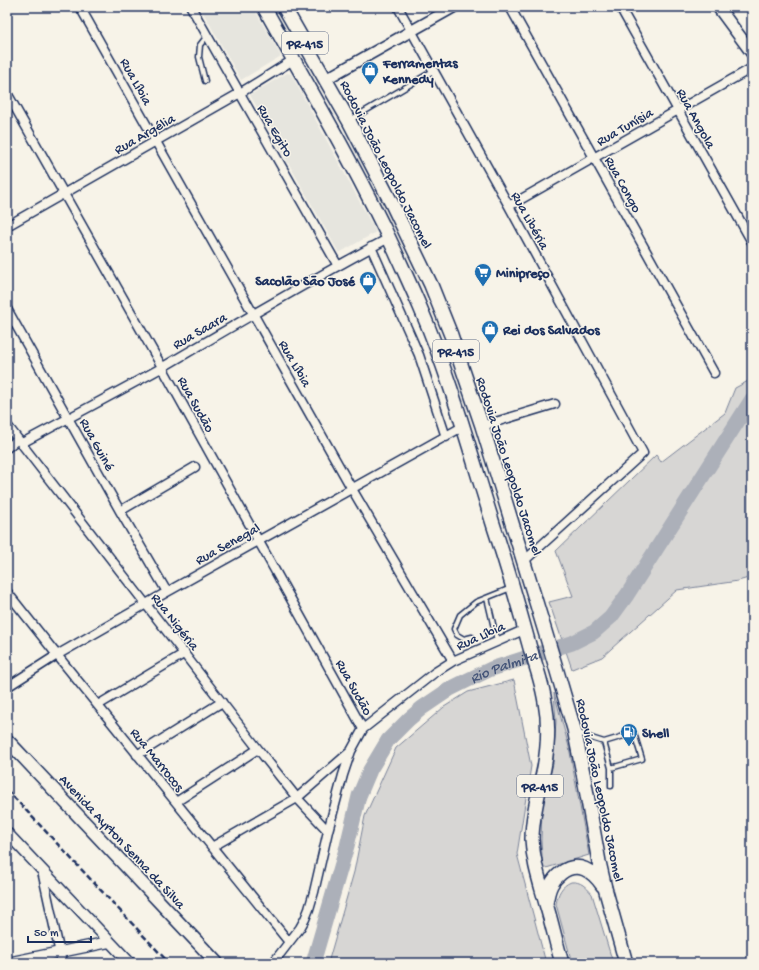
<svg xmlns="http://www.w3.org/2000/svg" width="759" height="970" font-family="'Gochi Hand',sans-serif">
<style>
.built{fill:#e6e5de}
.green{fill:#d7d6d4;stroke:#798299}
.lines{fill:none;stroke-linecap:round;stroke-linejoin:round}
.river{stroke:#acb0b9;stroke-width:15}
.service-casing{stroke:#1b2f5e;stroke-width:7}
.minor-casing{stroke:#1b2f5e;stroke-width:11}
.tertiary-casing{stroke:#1b2f5e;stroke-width:13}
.secondary-casing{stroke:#1b2f5e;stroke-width:14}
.primary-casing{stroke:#1b2f5e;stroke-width:15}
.trunk-casing{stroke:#1b2f5e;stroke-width:16}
.service{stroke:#f7f3e8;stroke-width:4}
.minor{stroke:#f7f3e8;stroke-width:8}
.tertiary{stroke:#f7f3e8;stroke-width:10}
.secondary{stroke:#f7f3e8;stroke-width:11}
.primary{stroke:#f7f3e8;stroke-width:12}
.trunk{stroke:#f7f3e8;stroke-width:13}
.rail{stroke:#1b2f5e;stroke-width:2.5;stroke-dasharray:6 3;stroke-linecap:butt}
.labels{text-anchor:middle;stroke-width:3;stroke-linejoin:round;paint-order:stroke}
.shield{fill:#f7f3e8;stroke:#5d6a87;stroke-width:1}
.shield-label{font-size:13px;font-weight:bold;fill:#1b2f5e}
.poi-label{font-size:14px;font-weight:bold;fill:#1b2f5e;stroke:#f7f3e8;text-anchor:start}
.street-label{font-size:14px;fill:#1b2f5e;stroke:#f7f3e8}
.water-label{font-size:15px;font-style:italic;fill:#465679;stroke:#f7f3e8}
</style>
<rect width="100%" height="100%" fill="#f7f3e8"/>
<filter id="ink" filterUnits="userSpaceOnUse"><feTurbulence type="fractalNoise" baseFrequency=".025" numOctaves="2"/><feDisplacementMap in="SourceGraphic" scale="8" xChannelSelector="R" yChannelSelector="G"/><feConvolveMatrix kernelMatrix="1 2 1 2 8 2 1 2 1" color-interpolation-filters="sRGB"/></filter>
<g filter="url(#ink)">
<path class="built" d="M200,7H253L281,56L241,80Z
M287,73L291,74L376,232L339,253L250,95Z"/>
<path class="green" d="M752,379V577L738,581L677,590L602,657L572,669L549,602L573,596L556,551L656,455L661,462L725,413L735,388Z
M514,680L531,766L517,854L546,963H328L354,872L365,816L396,748L444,707L468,692Z
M554,693L569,747L589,855L543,869L541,841L542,807L553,764L556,721Z
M571,882C581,881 586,887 592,894L613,963H572L556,904C558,894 561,886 571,882Z"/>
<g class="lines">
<path class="river" id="s1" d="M313,963L347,846L359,796L370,770L388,740L409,719L422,708L450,689L468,680L491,669L572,643L594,632L611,617L627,595L752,399"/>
<defs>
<path id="service" d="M205,81L199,57L200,45L207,36
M350,120L433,71
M487,598L497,641
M472,637L464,639L457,635L454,629L460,615L476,602L511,588
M578,732L588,737L604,742L611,768V786
M604,742L634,733L642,759L611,768"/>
<path id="minor" d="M80,7L352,489L453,661
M191,7L338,266
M398,7L509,206L643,453L524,561
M510,7L714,373
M620,7L752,242
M7,93L162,367L363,729
M509,206L752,68
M7,226L240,93L293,60
M371,247L408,330L419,355L446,437
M7,309L120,511L167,592
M7,425L258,749L297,798L328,831
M482,426L555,404
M22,443C69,418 116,393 163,367C238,323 312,279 389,238
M7,448L18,439
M120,511L195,467
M7,592L57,655L289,942
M7,687L57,655L167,592L462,427
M98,705L185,653
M137,755L222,702
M176,802L258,749
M212,847L297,798L351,751
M42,871L62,963
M273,963L300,928L305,919L309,909L314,892L328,831L343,775L351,751L363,729L434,673L453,661L526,629"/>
<path id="tertiary" d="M326,79L454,7
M7,833L130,963
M7,963L109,942"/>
<path id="secondary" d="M718,7L752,53"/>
<path id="primary" d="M7,740L217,963"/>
<path id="trunk" d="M264,7C309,88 356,167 395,251C403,269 412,288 420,307C451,379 471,455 495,530C508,569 519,608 530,648C536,665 542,683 545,702C549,723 548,747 544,768C539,792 532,815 532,839C533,862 540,882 546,904C552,923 556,943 562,963
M284,7L349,121L392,204L431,285L451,335L482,426L504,497L554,661L574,729L584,778L599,862L605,888L626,963
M546,904C547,897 548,891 551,885C553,881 557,876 561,873C578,860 593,871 603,886"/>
</defs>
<use href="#service" class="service-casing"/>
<use href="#minor" class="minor-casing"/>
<use href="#tertiary" class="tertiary-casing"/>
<use href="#secondary" class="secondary-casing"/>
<use href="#primary" class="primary-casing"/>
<use href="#trunk" class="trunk-casing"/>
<use href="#service" class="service"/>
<use href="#minor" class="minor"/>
<use href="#tertiary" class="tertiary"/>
<use href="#secondary" class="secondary"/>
<use href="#primary" class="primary"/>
<use href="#trunk" class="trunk"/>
<path class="rail" d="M7,790L169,963"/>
</g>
</g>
<defs>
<symbol id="shop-pin" viewBox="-11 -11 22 30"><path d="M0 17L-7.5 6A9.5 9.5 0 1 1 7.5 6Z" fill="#1f6fb2" stroke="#f7f3e8"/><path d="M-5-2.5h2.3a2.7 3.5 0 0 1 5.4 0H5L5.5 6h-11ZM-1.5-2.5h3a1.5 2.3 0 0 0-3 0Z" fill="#fff"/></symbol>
<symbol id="supermarket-pin" viewBox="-11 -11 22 30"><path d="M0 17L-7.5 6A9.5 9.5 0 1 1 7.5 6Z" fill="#1f6fb2" stroke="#f7f3e8"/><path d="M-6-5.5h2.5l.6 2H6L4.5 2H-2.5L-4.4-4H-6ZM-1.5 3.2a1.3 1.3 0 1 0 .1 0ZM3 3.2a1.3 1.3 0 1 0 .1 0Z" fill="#fff"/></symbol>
<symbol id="fuel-pin" viewBox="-11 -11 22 30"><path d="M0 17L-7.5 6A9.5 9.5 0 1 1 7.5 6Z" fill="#1f6fb2" stroke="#f7f3e8"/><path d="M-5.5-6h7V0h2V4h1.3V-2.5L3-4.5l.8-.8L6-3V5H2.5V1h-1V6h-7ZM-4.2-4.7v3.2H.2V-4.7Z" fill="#fff"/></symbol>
</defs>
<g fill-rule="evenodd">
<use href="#shop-pin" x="360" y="60" width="20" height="27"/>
<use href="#supermarket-pin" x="473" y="262" width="20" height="27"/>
<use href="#shop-pin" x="358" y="270" width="20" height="27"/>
<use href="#shop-pin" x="480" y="319" width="20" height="27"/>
<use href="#fuel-pin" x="619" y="722" width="20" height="27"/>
</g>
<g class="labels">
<g class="shield">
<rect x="282" y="32" width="46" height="22" rx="3"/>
<rect x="433" y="340" width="46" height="22" rx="3"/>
<rect x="517" y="775" width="46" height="22" rx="3"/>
</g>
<g class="shield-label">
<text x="305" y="48">PR-415</text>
<text x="456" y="356">PR-415</text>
<text x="540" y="791">PR-415</text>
</g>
<g class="poi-label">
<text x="383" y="67">Ferramentas<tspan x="383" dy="16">Kennedy</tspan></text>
<text x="496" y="277">Minipreço</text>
<text x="355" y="285" text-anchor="end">Sacolão São José</text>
<text x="503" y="334">Rei dos Salvados</text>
<text x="642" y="737">Shell</text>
</g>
<g class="street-label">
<text transform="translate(137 81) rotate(61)" y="5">Rua Líbia</text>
<text transform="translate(697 118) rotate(61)" y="5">Rua Angola</text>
<text transform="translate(624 126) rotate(-30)" y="5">Rua Tunísia</text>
<text transform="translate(276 130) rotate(60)" y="5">Rua Egito</text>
<text transform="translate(144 133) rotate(-30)" y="5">Rua Argélia</text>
<text transform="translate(387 164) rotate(63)" y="5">Rodovia João Leopoldo Jacomel</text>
<text transform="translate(624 184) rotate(61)" y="5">Rua Congo</text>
<text transform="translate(531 220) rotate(61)" y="5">Rua Libéria</text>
<text transform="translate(199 330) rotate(-30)" y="5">Rua Saara</text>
<text transform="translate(296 363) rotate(60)" y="5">Rua Líbia</text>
<text transform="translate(197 404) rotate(61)" y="5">Rua Sudão</text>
<text transform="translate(98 444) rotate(61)" y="5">Rua Guiné</text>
<text transform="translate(510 466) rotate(72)" y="5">Rodovia João Leopoldo Jacomel</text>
<text transform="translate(227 543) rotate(-29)" y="5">Rua Senegal</text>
<text transform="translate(176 621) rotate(52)" y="5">Rua Nigéria</text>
<text transform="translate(480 635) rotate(-24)" y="5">Rua Líbia</text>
<text transform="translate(355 687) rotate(61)" y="5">Rua Sudão</text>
<text transform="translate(158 759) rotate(51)" y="5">Rua Marrocos</text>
<text transform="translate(601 790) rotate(78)" y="5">Rodovia João Leopoldo Jacomel</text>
<text transform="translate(123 841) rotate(47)" y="5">Avenida Ayrton Senna da Silva</text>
</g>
<g class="water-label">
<text dy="5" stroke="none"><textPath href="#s1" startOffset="377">Rio Palmital</textPath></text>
</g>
</g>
<rect width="759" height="970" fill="none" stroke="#f7f3e8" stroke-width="24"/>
<rect x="12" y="12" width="735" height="946" fill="none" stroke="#1b2f5e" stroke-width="1.5" filter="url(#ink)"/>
<path d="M28 936v6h63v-6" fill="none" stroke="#1b2f5e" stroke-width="2"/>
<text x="34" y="936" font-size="12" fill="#1b2f5e" stroke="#f7f3e8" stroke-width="3" paint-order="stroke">50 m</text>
</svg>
